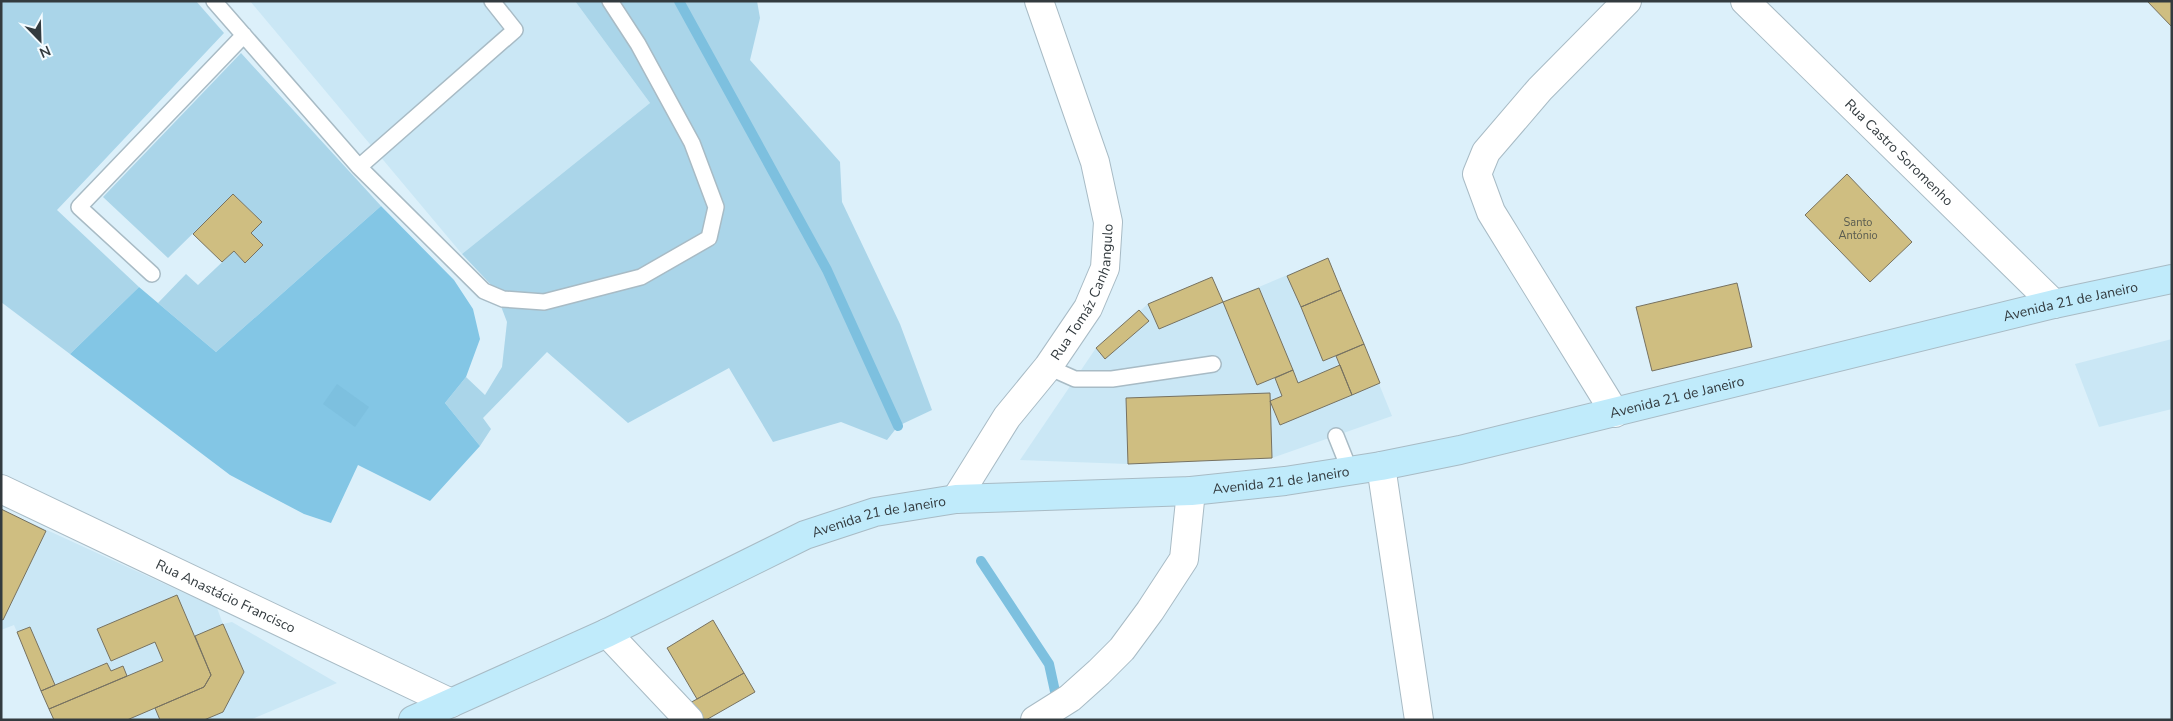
<svg xmlns="http://www.w3.org/2000/svg" width="2173" height="721" font-family="'Nunito Sans',sans-serif">
<style>
.built{fill:#cae7f5}
.green{fill:#aad5e9}
.forest{fill:#83c6e5}
.water{fill:#7dc0df}
.lines{fill:none;stroke-linecap:round;stroke-linejoin:round}
.stream{stroke:#7dc0df;stroke-width:10}
.building{fill:#cfbe81;stroke:#777261}
.lane-casing{stroke:#a8bbc5;stroke-width:18}
.street-casing{stroke:#a8bbc5;stroke-width:30}
.secondary-casing{stroke:#a8bbc5;stroke-width:30}
.lane{stroke:#fff;stroke-width:15}
.street{stroke:#fff;stroke-width:28}
.secondary{stroke:#c0ebfb;stroke-width:28}
.labels{text-anchor:middle;stroke-width:4;stroke-linejoin:round;paint-order:stroke}
.number-label{font-size:11px;fill:#5a5c50}
.street-label{font-size:14px;fill:#333b3f;stroke:#f3fbff}
</style>
<rect width="100%" height="100%" fill="#dcf0fa"/>
<path class="built" d="M250,1H575L650,103L462,254Z
M1328,258L1392,416L1272,458L1128,464L1020,460L1096,348L1148,304L1212,277L1223,302Z
M2172,339V409L2099,427L2075,364Z
M1,509L217,608L223,624L232,622L337,683L250,720H54L14,625L1,630Z"/>
<path class="green" d="M1,1H196L224,33L57,210L139,287L70,354L1,302Z
M575,1H757L760,18L750,60L840,162L842,202L900,324L932,410L898,426L887,440L841,422L773,442L729,368L628,423L547,352L483,418L491,429L480,446L445,403L466,377L485,395L502,367L507,322L494,288L462,254L650,103Z
M241,53L381,206L216,352L158,303L186,274L198,285L234,251L244,262L263,245L251,233L262,222L233,194L168,258L103,197Z"/>
<path class="forest" d="M381,206L454,280L473,309L480,339L466,377L445,403L480,446L430,501L358,465L331,523L304,514L230,475L70,354L139,287L216,352Z"/>
<path class="water" d="M337,384L369,407L355,427L323,404Z"/>
<g class="lines">
<path class="stream" d="M679,1L827,270L898,426
M981,561L1049,664L1056,696"/>
</g>
<path class="building" d="M2147,1H2172V27Z
M1847,174L1912,242L1870,282L1805,215Z
M233,194L262,222L251,233L263,245L245,263L234,251L222,262L193,234Z
M1328,258L1341,290L1301,307L1287,276Z
M1212,277L1223,302L1159,329L1148,304Z
M1737,283L1752,347L1652,371L1636,307Z
M1259,288L1293,370L1257,385L1223,302Z
M1341,290L1364,344L1323,361L1301,307Z
M1139,310L1149,321L1105,359L1096,348Z
M1364,344L1380,383L1352,395L1336,356Z
M1340,365L1352,395L1280,425L1270,401L1282,396L1275,378L1293,370L1298,383Z
M1270,393L1272,458L1128,464L1126,398Z
M1,509L46,531L3,620L1,619Z
M177,595L211,675L204,687L127,720H54L49,709L163,661L155,642L111,661L97,629Z
M713,620L744,673L697,699L667,648Z
M223,624L244,672L223,712L204,720H160L155,708L204,687L211,675L195,636Z
M30,627L55,685L41,691L17,632Z
M107,663L111,671L123,666L127,676L49,709L41,691Z
M744,673L755,692L706,720H697L688,704Z"/>
<g class="lines">
<defs>
<path id="lane" d="M214,1L359,167L484,291L503,299L544,302L641,277L709,238L716,207L692,143L638,44L610,1
M359,167L515,30L492,1
M152,274L79,207L244,35
M1048,367L1075,379H1112L1213,364
M1336,436L1350,471"/>
<g id="street">
<path id="s1" d="M1745,1L2054,304"/>
<path d="M1615,413L1491,212L1477,174L1486,152L1540,89L1627,1"/>
<path d="M1381,466L1419,720"/>
<path id="s2" d="M1,489L451,703"/>
<path id="s3" d="M956,499L1007,417L1048,367L1088,308L1105,268L1108,222L1095,162L1039,1"/>
<path d="M607,633L689,720"/>
<path d="M1035,720L1070,698L1099,672L1122,649L1150,611L1184,559L1191,491"/>
</g>
<g id="secondary">
<path id="s4" d="M413,720L607,633L805,535L875,512L956,499L1191,491L1285,481L1381,466L1460,450L2054,304L2172,279"/>
</g>
</defs>
<use href="#lane" class="lane-casing"/>
<use href="#street" class="street-casing"/>
<use href="#secondary" class="secondary-casing"/>
<use href="#lane" class="lane"/>
<use href="#street" class="street"/>
<use href="#secondary" class="secondary"/>
</g>
<g class="labels">
<g class="number-label">
<text x="1858" y="226">Santo<tspan x="1858" dy="13">António</tspan></text>
</g>
<g class="street-label">
<text dy="5" stroke="none"><textPath href="#s1" startOffset="216">Rua Castro Soromenho</textPath></text>
<text dy="5" stroke="none"><textPath href="#s3" startOffset="246">Rua Tomáz Canhangulo</textPath></text>
<text dy="5" stroke="none"><textPath href="#s4" startOffset="1725">Avenida 21 de Janeiro</textPath></text>
<text dy="5" stroke="none"><textPath href="#s4" startOffset="1320">Avenida 21 de Janeiro</textPath></text>
<text dy="5" stroke="none"><textPath href="#s4" startOffset="915">Avenida 21 de Janeiro</textPath></text>
<text dy="5" stroke="none"><textPath href="#s4" startOffset="510">Avenida 21 de Janeiro</textPath></text>
<text dy="5" stroke="none"><textPath href="#s2" startOffset="249">Rua Anastácio Francisco</textPath></text>
</g>
</g>
<rect width="2173" height="721" fill="none" stroke="#333b3f" stroke-width="5"/>
<g transform="translate(40 40) rotate(157)" stroke="#f3fbff" stroke-width="4" paint-order="stroke">
<path d="M0-4L9 19L0 12L-9 19Z" fill="#333b3f"/>
<text y="-8" font-size="14" font-weight="bold" text-anchor="middle" fill="#333b3f">N</text>
</g>
</svg>
